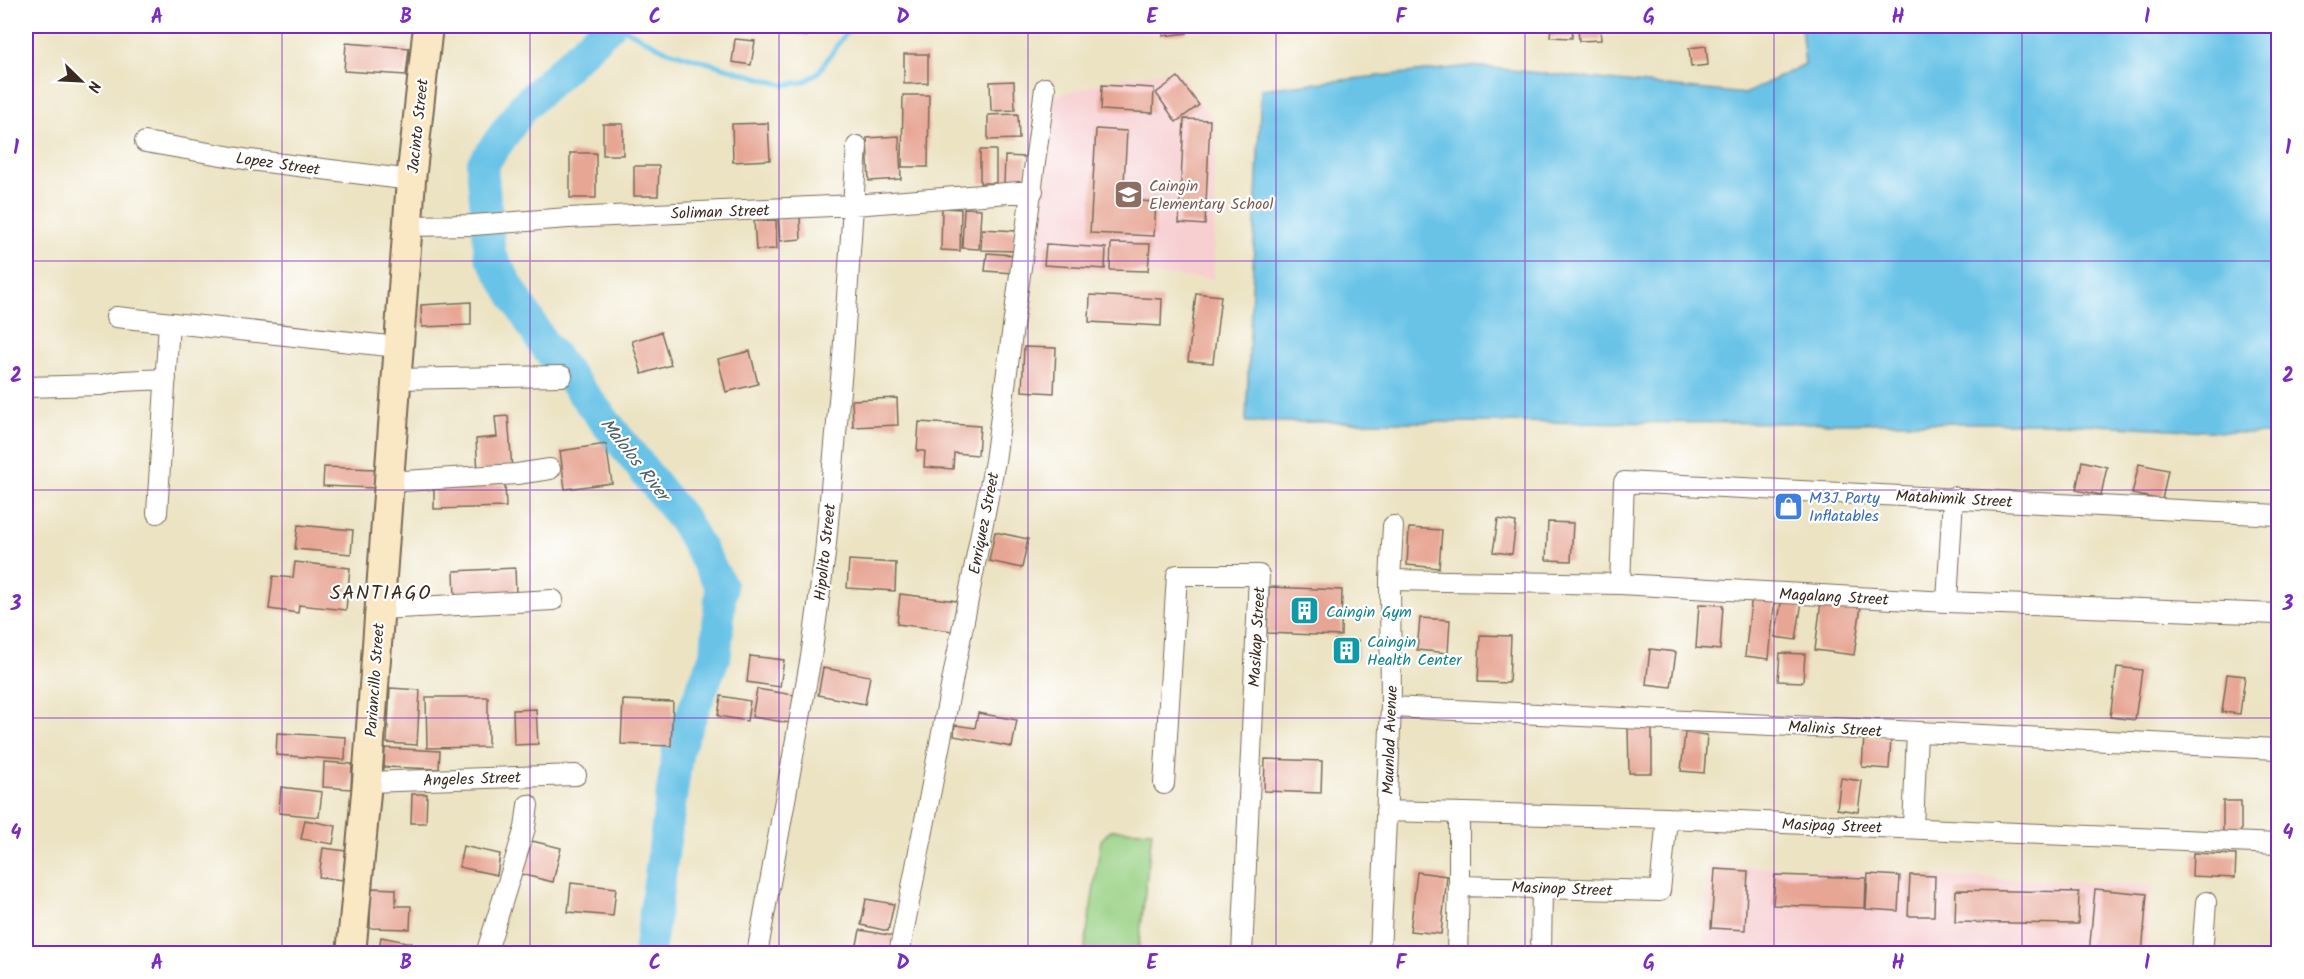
<svg xmlns="http://www.w3.org/2000/svg" width="2304" height="979" font-family="Kalam,sans-serif">
<style>
.built{fill:#f7cfd1}
.green{fill:#97d083;stroke:#697d50;stroke-width:1.5}
.water{fill:#69c3e7;stroke:#527682;stroke-width:1.5}
.lines{fill:none;stroke-linecap:round;stroke-linejoin:round}
.stream{stroke:#69c3e7;stroke-width:5}
.river{stroke:#69c3e7;stroke-width:32}
.building{fill:#e7a694}
.street-casing{stroke:#796b58;stroke-width:22}
.secondary-casing{stroke:#796b58;stroke-width:32}
.street{stroke:#fff;stroke-width:20}
.secondary{stroke:#fae7c3;stroke-width:28}
.grid{fill:none;stroke:#7b2cbf;stroke-width:1.5;stroke-opacity:0.55}
.labels{text-anchor:middle;stroke-width:4.5;stroke-linejoin:round;paint-order:stroke}
.street-label{font-size:16px;fill:#3b2a1e;stroke:#fff}
.education-label{font-size:16px;fill:#785e54;stroke:#fff;text-anchor:start}
.shop-label{font-size:16px;fill:#366cbe;stroke:#fff;text-anchor:start}
.culture-label{font-size:16px;fill:#0d838f;stroke:#fff;text-anchor:start}
.water-label{font-size:18px;font-style:italic;fill:#4b6064;stroke:#fff}
.quarter-label{font-size:20px;letter-spacing:1.5px;fill:#3b2a1e;stroke:#fff}
.neatline{fill:none;stroke:#7b2cbf;stroke-width:2}
.grid-label{font-size:20px;text-anchor:middle;font-weight:bold;fill:#7b2cbf}
</style>
<rect width="100%" height="100%" fill="#fff"/>
<filter id="ink" filterUnits="userSpaceOnUse"><feTurbulence type="fractalNoise" baseFrequency=".0167" numOctaves="2"/><feDisplacementMap in="SourceGraphic" scale="12" xChannelSelector="R" yChannelSelector="G"/><feConvolveMatrix kernelMatrix="1 2 1 2 8 2 1 2 1" color-interpolation-filters="sRGB"/></filter>
<filter id="wash" filterUnits="userSpaceOnUse"><feTurbulence type="fractalNoise" baseFrequency=".008" numOctaves="4" result="noise"/><feDisplacementMap in="SourceGraphic" scale="24" xChannelSelector="R" yChannelSelector="G"/><feGaussianBlur stdDeviation="1.35" result="paint"/><feColorMatrix in="noise" values="0 0 0 0 0 0 0 0 0 0 0 0 0 0 0 0 0 1.4 0 .05"/><feComposite in="paint" operator="in"/></filter>
<g filter="url(#wash)">
<rect width="100%" height="100%" fill="#ece3c3"/>
<path class="built" d="M1177,70L1215,122L1214,279L1032,267L1053,96L1120,78Z
M1708,865L2151,886L2147,953L1866,954V948L1704,947Z"/>
<path class="green" d="M1111,830L1152,831L1138,953H1084L1101,840Z"/>
<path class="water" d="M1801,26H2278V435L2063,423L1246,422L1261,89L1471,66L1745,94L1805,64Z"/>
<g class="lines">
<path class="stream" d="M619,26L665,50L784,85L804,82L817,74L848,30L867,26
M872,26L914,36L995,30L1015,26"/>
<path class="river" d="M609,26L524,106L482,165L490,255L542,342L684,521L721,586L716,653L678,749L649,954"/>
</g>
<g id="blocks">
<path class="building" d="M787,26H809L807,36L786,32Z
M1162,26H1186L1187,33L1163,36Z
M1551,26H1573L1572,38L1550,37Z
M1578,26H1600L1601,40L1579,41Z
M735,39L755,41L751,65L732,62Z
M346,43L409,48L406,75L344,71Z
M1706,46L1708,65L1691,67L1689,48Z
M904,54H928V83L904,84Z
M1178,77L1199,105L1176,122L1156,93Z
M1014,81L1015,110L991,111L990,82Z
M1102,85L1154,88L1153,113L1101,110Z
M903,95H929L928,167H902Z
M1018,114L1019,139L988,140V115Z
M1184,119L1210,120L1205,225L1179,223Z
M768,123L770,160L733,162L732,124Z
M603,124H623V155H603Z
M1096,129L1127,131L1123,200L1156,202L1154,236L1090,233Z
M899,136L901,179L869,181L867,138Z
M980,150H996V183H980Z
M570,153H596V198H570Z
M1005,156L1026,157V185H1004Z
M634,166H659L658,196H634Z
M942,208L961,209L960,251L941,250Z
M964,208L981,209L979,249L962,248Z
M800,217L801,239L780,241L778,218Z
M776,220L777,249L756,250L754,221Z
M982,229L1017,231L1016,251L981,250Z
M1111,243L1150,244L1148,271L1110,270Z
M1046,244L1106,248L1105,269L1044,265Z
M987,253L1015,255L1013,273L985,271Z
M1196,293L1221,296L1213,363L1188,361Z
M1090,295L1162,299L1161,326L1089,322Z
M471,302V325L422,327L421,305Z
M661,332L671,365L642,374L632,341Z
M1024,347L1056,348L1054,393L1022,391Z
M750,351L758,384L726,392L718,359Z
M897,398L898,425L853,427L852,400Z
M508,416L512,469L478,472L476,439L497,437L495,417Z
M919,422L980,426L978,455L954,453L953,469L924,467L925,451H917Z
M606,444L612,483L565,489L560,451Z
M2082,461L2107,467L2101,495L2076,490Z
M2139,464L2168,470L2162,500L2132,494Z
M324,467L375,469L374,488L323,486Z
M505,484L506,507L434,509V485Z
M1498,519L1516,522L1512,554L1493,552Z
M1548,522L1573,523L1571,561L1546,560Z
M298,525L353,530L351,554L295,549Z
M1409,528L1442,530L1439,568L1407,565Z
M995,532L1028,539L1022,568L989,561Z
M849,560L896,563L895,591L847,588Z
M295,562L350,568L346,610L299,605L298,613L269,609L273,576L293,578Z
M515,568L516,595L455,598L454,571Z
M1269,587L1342,590L1341,636L1267,633Z
M900,594L957,601L953,631L897,624Z
M1752,595L1775,597L1769,659L1745,656Z
M1782,598L1802,601L1796,640L1775,637Z
M1821,601L1861,606L1854,655L1815,650Z
M1699,604L1723,605L1720,650L1696,648Z
M1420,618L1450,620L1448,653L1417,650Z
M1480,635L1511,636L1509,683L1478,682Z
M1335,640H1358V660L1334,659Z
M1650,649L1676,652L1671,687L1646,684Z
M1780,653L1805,654L1803,682L1778,681Z
M750,656L784,660L780,687L747,682Z
M2117,667L2142,670L2135,720L2110,717Z
M823,668L870,676L865,704L818,695Z
M2227,674L2245,676L2240,714L2222,712Z
M390,688L420,690L417,745L387,743Z
M757,689L794,695L790,723L752,717Z
M721,696L750,701L747,721L718,716Z
M426,697H488V747L427,748Z
M623,700L673,702L671,746L621,744Z
M536,709L538,744L514,745L513,710Z
M978,713L1017,720L1012,747L954,736L955,725L975,728Z
M1628,727H1652V773H1629Z
M277,733L346,737L345,760L276,755Z
M1685,733L1707,735L1704,773L1681,771Z
M1864,736L1891,738L1889,769L1862,767Z
M385,748L440,751L439,769L384,767Z
M1265,759L1322,761L1321,793L1264,791Z
M324,762L352,764L351,789L323,787Z
M1841,778L1862,781L1858,812L1837,809Z
M281,787L322,792L319,817L279,813Z
M412,794H427L426,823H411Z
M2223,801H2241V834H2223Z
M305,820L336,826L333,844L301,839Z
M528,840L561,848L553,882L520,874Z
M463,846L500,854L497,875L459,867Z
M323,848L346,851L342,880L319,877Z
M2193,853L2236,855L2235,878L2192,876Z
M1715,869L1748,871L1745,930L1711,928Z
M1417,872L1447,876L1441,934L1410,931Z
M1868,874L1900,876L1898,911L1866,909Z
M1775,875L1866,878L1865,908L1773,905Z
M1910,875L1935,876L1934,916H1908Z
M571,883L616,888L613,916L568,912Z
M371,888L396,889V906H411L410,929L370,928Z
M2095,889L2147,894L2142,954H2089Z
M1956,890L2079,892L2078,924L1955,922Z
M866,899L894,904L888,931L861,925Z
M860,930L894,936L891,954H855Z
M381,937L412,943L410,954H378Z"/>
</g>
</g>
<g filter="url(#ink)">
<use href="#blocks" fill-opacity="0" stroke="#796b58" stroke-width="1.5"/>
<g class="lines">
<defs>
<path id="street" d="M145,142L250,160L411,180
M407,226L473,225L568,218L854,205L1033,191
M116,317L398,347
M396,379L562,376
M26,387L101,385L122,381L166,379
M388,482L517,474L550,469
M157,513L169,323
M1390,580L1620,584L1947,602L2278,614
M1620,584L1624,482L2278,515
M1947,602L1953,497
M379,609L553,600
M1391,707L2278,749
M367,782L576,775
M1164,784L1177,575H1259L1242,954
M1386,811L1667,818L2278,844
M1913,828L1917,732
M1459,886V814
M486,954L525,828L528,805
M757,954L811,657L825,554L843,357L857,146
M899,954L995,461L1045,88
M1380,954L1391,707L1390,580L1393,526
M1457,954L1459,886L1660,891L1667,818
M1541,954L1542,888
M2202,954L2206,902"/>
<path id="secondary" d="M351,954L367,782L411,180L428,26"/>
</defs>
<use href="#street" class="street-casing"/>
<use href="#secondary" class="secondary-casing"/>
<use href="#street" class="street"/>
<use href="#secondary" class="secondary"/>
</g>
</g>
<path class="grid" d="M282,26V954M530,26V954M779,26V954M1028,26V954M1276,26V954M1525,26V954M1774,26V954M2022,26V954M26,261H2278M26,490H2278M26,718H2278"/>
<defs>
<symbol id="school-square" viewBox="-11 -11 22 22"><rect x="-9" y="-9" width="18" height="18" rx="4" fill="#8d6e63" stroke="#fff"/><path d="M0-5L7-2L0 1L-7-2ZM-4 1L0 2.5L4 1V4Q0 6-4 4Z" fill="#fff"/></symbol>
<symbol id="shop-square" viewBox="-11 -11 22 22"><rect x="-9" y="-9" width="18" height="18" rx="4" fill="#3f7fe0" stroke="#fff"/><path d="M-5-2.5h2.3a2.7 3.5 0 0 1 5.4 0H5L5.5 6h-11ZM-1.5-2.5h3a1.5 2.3 0 0 0-3 0Z" fill="#fff"/></symbol>
<symbol id="building-square" viewBox="-11 -11 22 22"><rect x="-9" y="-9" width="18" height="18" rx="4" fill="#0f9aa8" stroke="#fff"/><path d="M-4-6H4V6H1V3H-1V6H-4ZM-2.5-4.3h1.7v1.8h-1.7ZM.8-4.3h1.7v1.8H.8ZM-2.5-1h1.7V.8h-1.7ZM.8-1h1.7V.8H.8Z" fill="#fff"/></symbol>
</defs>
<g fill-rule="evenodd">
<use href="#school-square" x="1112" y="178" width="33" height="33"/>
<use href="#shop-square" x="1772" y="490" width="33" height="33"/>
<use href="#building-square" x="1288" y="594" width="33" height="33"/>
<use href="#building-square" x="1330" y="634" width="33" height="33"/>
</g>
<g class="labels">
<g class="street-label">
<text transform="translate(417 126) rotate(-84)" y="6">Jacinto Street</text>
<text transform="translate(278 163) rotate(8)" y="6">Lopez Street</text>
<text transform="translate(720 211) rotate(-2)" y="6">Soliman Street</text>
<text transform="translate(1954 498) rotate(3)" y="6">Matahimik Street</text>
<text transform="translate(983 523) rotate(-79)" y="6">Enriquez Street</text>
<text transform="translate(824 552) rotate(-84)" y="6">Hipolito Street</text>
<text transform="translate(1834 596) rotate(3)" y="6">Magalang Street</text>
<text transform="translate(1256 637) rotate(-87)" y="6">Masikap Street</text>
<text transform="translate(374 680) rotate(-86)" y="6">Pariancillo Street</text>
<text transform="translate(1835 728) rotate(3)" y="6">Malinis Street</text>
<text transform="translate(1389 740) rotate(-88)" y="6">Maunlad Avenue</text>
<text transform="translate(472 778) rotate(-2)" y="6">Angeles Street</text>
<text transform="translate(1832 825) rotate(2)" y="6">Masipag Street</text>
<text transform="translate(1562 888) rotate(2)" y="6">Masinop Street</text>
</g>
<g class="education-label">
<text x="1149" y="191">Caingin<tspan x="1149" dy="18">Elementary School</tspan></text>
</g>
<g class="shop-label">
<text x="1809" y="503">M3J Party<tspan x="1809" dy="18">Inflatables</tspan></text>
</g>
<g class="culture-label">
<text x="1326" y="617">Caingin Gym</text>
<text x="1367" y="647">Caingin<tspan x="1367" dy="18">Health Center</tspan></text>
</g>
<g class="water-label">
<text transform="translate(635 459) rotate(52)" y="6">Malolos River</text>
</g>
<g class="quarter-label">
<text x="381" y="599">SANTIAGO</text>
</g>
</g>
<rect width="2304" height="979" fill="none" stroke="#fff" stroke-width="66"/>
<g transform="translate(81 81) rotate(114)" stroke="#ffffff" stroke-width="4.5" paint-order="stroke">
<path d="M0-4.5L10 22L0 15L-10 22Z" fill="#3b2a1e"/>
<text y="-9" font-size="16" font-weight="bold" text-anchor="middle" fill="#3b2a1e">N</text>
</g>
<rect x="33" y="33" width="2238" height="913" class="neatline"/>
<g class="grid-label">
<text x="157" y="23">A</text>
<text x="406" y="23">B</text>
<text x="655" y="23">C</text>
<text x="903" y="23">D</text>
<text x="1152" y="23">E</text>
<text x="1401" y="23">F</text>
<text x="1649" y="23">G</text>
<text x="1898" y="23">H</text>
<text x="2147" y="23">I</text>
<text x="16" y="154">1</text>
<text x="2288" y="154">1</text>
<text x="16" y="382">2</text>
<text x="2288" y="382">2</text>
<text x="16" y="610">3</text>
<text x="2288" y="610">3</text>
<text x="16" y="839">4</text>
<text x="2288" y="839">4</text>
<text x="157" y="969">A</text>
<text x="406" y="969">B</text>
<text x="655" y="969">C</text>
<text x="903" y="969">D</text>
<text x="1152" y="969">E</text>
<text x="1401" y="969">F</text>
<text x="1649" y="969">G</text>
<text x="1898" y="969">H</text>
<text x="2147" y="969">I</text>
</g>
</svg>
